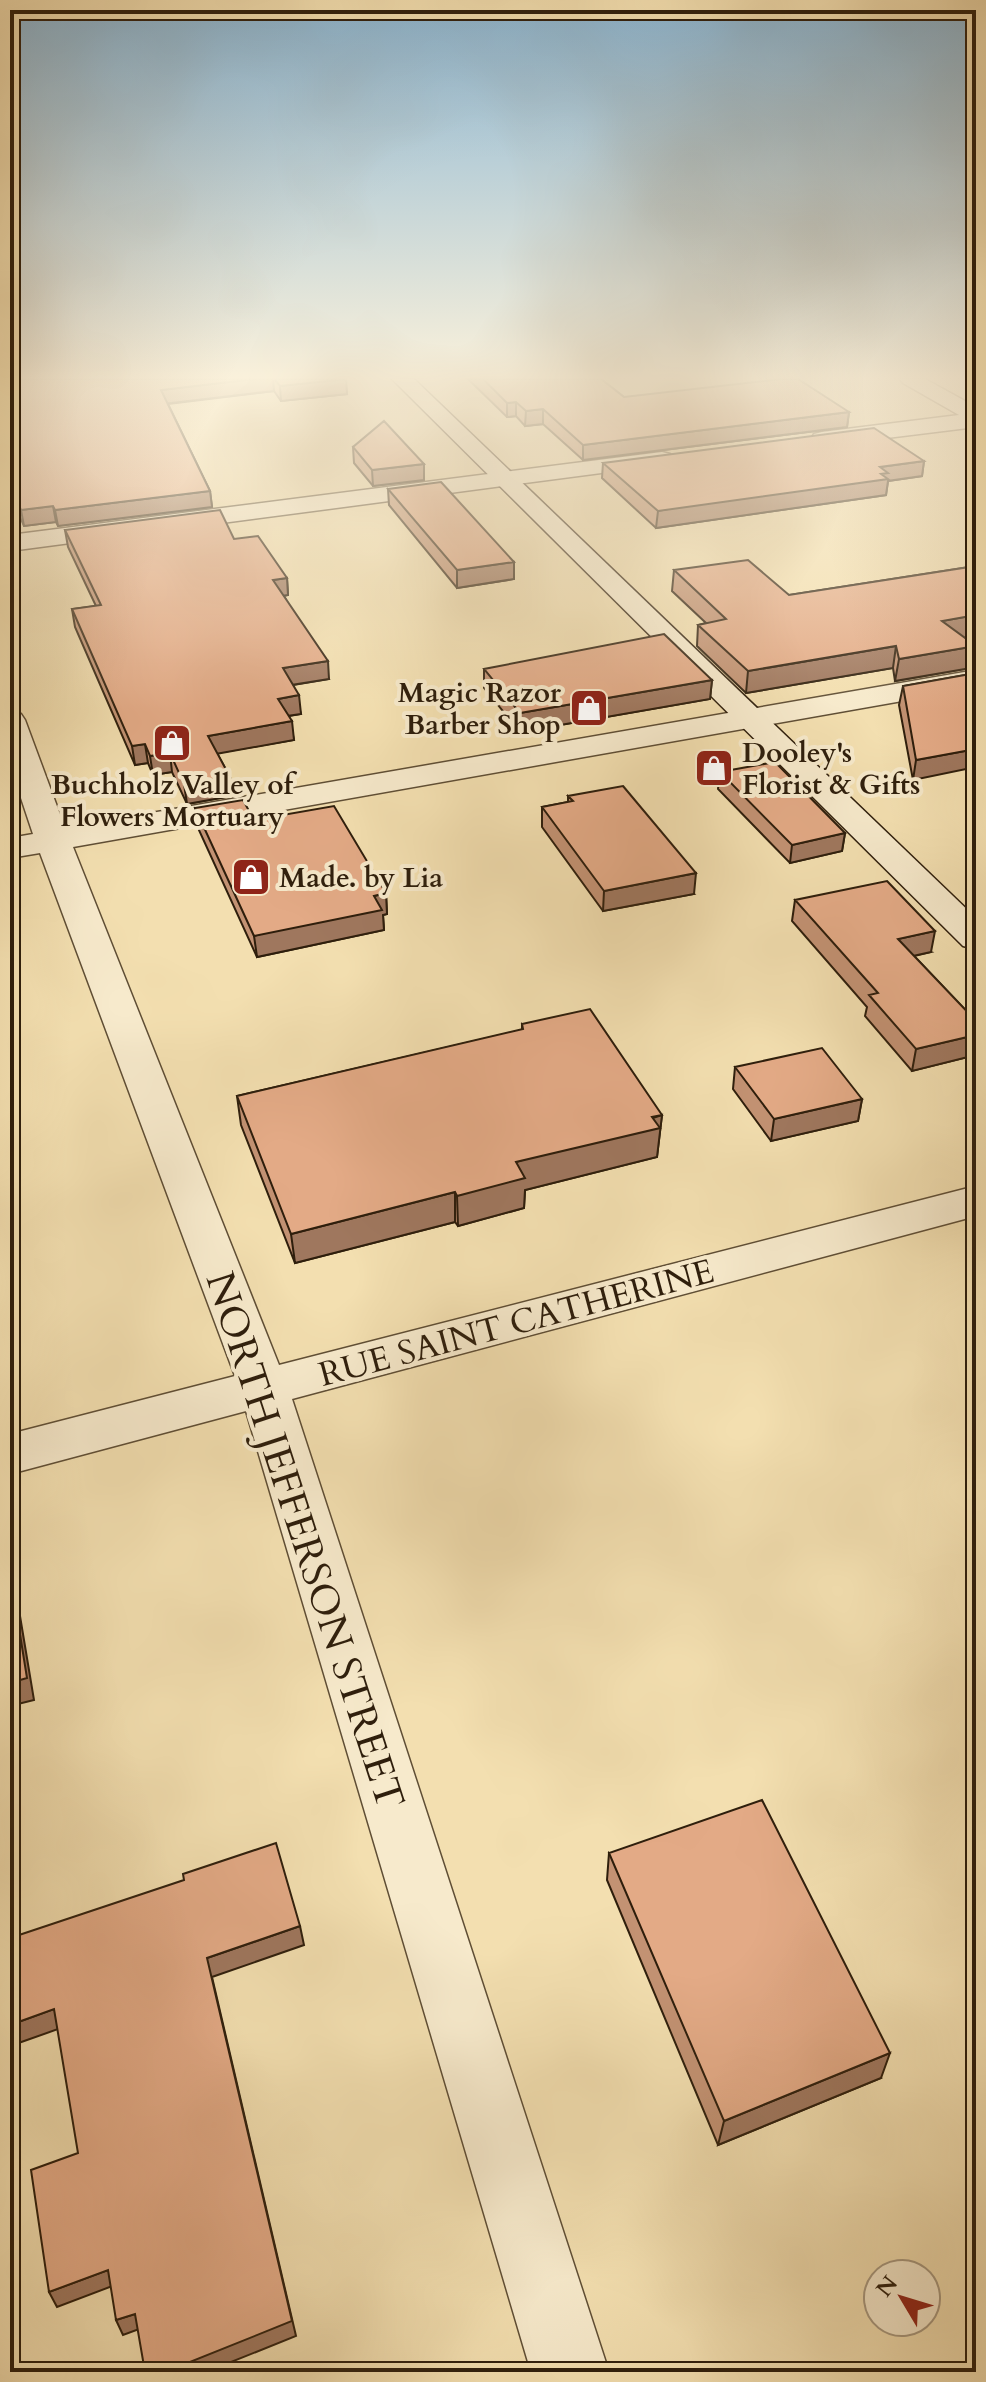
<svg xmlns="http://www.w3.org/2000/svg" width="986" height="2382" font-family="Cardo,serif">
<style>
.lines{fill:none;stroke-linecap:round;stroke-linejoin:round}
.street-casing{stroke:#5f4e35;stroke-width:3}
.secondary-casing{stroke:#2e1e0c;stroke-width:3}
.street{fill:#f7eacc;fill-rule:evenodd}
.secondary{fill:#f7eacc;fill-rule:evenodd}
.wall{fill:#c39273;stroke:#2e1e0c;stroke-width:2}
.shaded-wall{fill:#9f775e;stroke:#2e1e0c;stroke-width:2}
.building{fill:#e3aa86;stroke:#2e1e0c;stroke-width:2}
.labels{text-anchor:middle;stroke-width:8;stroke-linejoin:round;paint-order:stroke}
.far-poi-label{font-size:28px;font-weight:bold;fill:#2e1e0c;stroke:#f7eacc;text-anchor:start}
.street-label{font-size:34px;fill:#2e1e0c;stroke:#f7eacc}
.near-street-label{font-size:40px;fill:#2e1e0c;stroke:#f7eacc}
</style>
<rect width="100%" height="100%" fill="#f3dfb0"/>
<filter id="stains"><feTurbulence type="fractalNoise" baseFrequency=".0025" numOctaves="4"/><feColorMatrix values="0 0 0 0 .2 0 0 0 0 .09 0 0 0 0 .02 0 0 0 .5 -.17"/></filter>
<radialGradient id="worn" r=".72"><stop offset=".6" stop-color="#630" stop-opacity="0"/><stop offset="1" stop-color="#630" stop-opacity=".3"/></radialGradient>
<g class="lines">
<defs>
<path id="street" d="M900,379H925L976,407V427L822,446L814,444L811,439L814,434L822,432L959,415L903,383Z
M662,452L670,454L674,459L670,464L10,551V535Z
M976,670V688L73,847L279,1365L976,1186V1216L292,1399L609,2372H531L246,1411L10,1474V1434L235,1376L40,853L10,858V838L33,834L10,765V711L21,714L25,720L65,828Z"/>
<path id="secondary" d="M392,379H414L976,918V949L963,946Z"/>
</defs>
<use href="#street" class="street-casing"/>
<use href="#secondary" class="secondary-casing"/>
<use href="#street" class="street"/>
<use href="#secondary" class="secondary"/>
</g>
<path class="wall" d="M10,379H345L347,394L281,401L274,391L168,404L210,491L212,507L58,526L56,522L24,526L10,495Z
M468,379H601L624,397L849,412L847,427L583,460L543,424L525,426L516,416L507,417Z
M353,447L424,464V480L373,486L354,463Z
M924,461L922,476L888,481L886,495L656,528L602,478L603,463Z
M388,489L514,562V579L457,588L389,505Z
M65,530L234,539L287,578L288,595L284,596L329,679L293,685L301,714L289,716L294,740L217,753L230,777L232,796L187,804L172,772L153,775L148,763L135,765L75,627L72,609L96,606L68,547Z
M976,566V636L964,638L976,646L971,668L895,681L893,668L746,693L697,646L698,625L706,623L672,591L674,570L789,595Z
M484,669L712,680L710,699L520,732L484,688Z
M976,673L913,780L899,705L903,686Z
M720,772L845,833L842,851L790,863L718,789Z
M568,796L694,894L603,911L542,827V807L568,802Z
M195,808L254,820L386,893L387,914L383,915L384,930L257,957L198,828Z
M795,900L931,952L914,956L976,1021V1055L912,1071L865,1016L867,1007L792,921Z
M522,1024L662,1115L657,1157L525,1190L524,1208L458,1226L455,1222L295,1263L241,1125L237,1096L522,1030Z
M735,1067L862,1099L858,1121L771,1141L733,1089Z
M609,1853L881,2078L718,2145L607,1880Z"/>
<path class="shaded-wall" d="M254,379H273L274,391L163,404L161,390Z
M346,379L347,394L281,401L280,386Z
M516,402V416L507,417V403Z
M543,409V424L525,426L526,411Z
M849,412L847,427L583,460V445Z
M924,461L922,476L888,481L886,495L656,528L658,511L880,467Z
M424,464V480L373,486L372,470Z
M210,491L212,507L58,526L55,510Z
M53,506L56,522L24,526L21,510Z
M514,562V579L457,588V570Z
M287,578L288,595L275,597L273,580Z
M976,615V636L938,642L942,621Z
M896,646L893,668L746,693L748,671Z
M976,646L971,668L895,681L899,659Z
M328,661L329,679L285,686L283,668Z
M712,680L710,699L520,732V713Z
M299,695L301,714L280,717L278,699Z
M292,721L294,740L210,755L208,736Z
M145,744L148,763L135,765L132,746Z
M976,749V767L913,780L916,760Z
M170,753L172,772L153,775L150,756Z
M230,777L232,796L187,804L184,784Z
M845,833L842,851L790,863L792,845Z
M696,873L694,894L603,911L604,891Z
M386,893L387,914L383,915L384,930L257,957L254,936L374,896Z
M935,931L931,952L895,960L898,939Z
M976,1035V1055L912,1071L916,1049Z
M862,1099L858,1121L771,1141L774,1119Z
M662,1115L657,1157L525,1190L524,1208L458,1226L457,1196L516,1162Z
M455,1192V1222L295,1263L291,1234Z
M10,1556L34,1700L10,1706Z
M300,1926L304,1945L212,1977L296,2336L206,2372H165L207,1958Z
M54,2009L61,2028L10,2046V2025Z
M890,2053L881,2078L718,2145L724,2121Z
M108,2270L115,2285L57,2307L49,2292Z
M135,2314L142,2328L123,2335L116,2320Z"/>
<path class="building" d="M10,379H254L161,390L210,491L55,510L53,506L21,510L10,486Z
M274,379H346L280,386Z
M483,379H601L624,397L781,379H798L849,412L583,445L543,409L526,411L516,402L507,403Z
M384,421L424,464L372,470L353,447Z
M874,428L924,461L880,467L888,473L881,474L888,479L658,511L603,463Z
M441,482L514,562L457,570L388,489Z
M220,510L234,539L258,536L287,578L273,580L328,661L283,668L299,695L278,699L292,721L208,736L230,777L184,784L170,753L150,756L145,744L132,746L72,609L101,605L65,530Z
M748,560L789,595L976,566V615L942,621L976,646L899,659L896,646L748,671L698,625L726,619L674,570Z
M664,634L712,680L520,713L484,669Z
M976,673V749L916,760L903,686Z
M775,762L845,833L792,845L720,772Z
M623,786L696,873L604,891L542,807L573,801L568,796Z
M243,800L254,820L334,806L386,893L374,896L382,910L254,936L195,808Z
M887,881L935,931L898,939L976,1021V1035L916,1049L869,995L878,993L795,900Z
M590,1009L662,1115L652,1117L660,1128L516,1162L525,1178L457,1196L455,1192L291,1234L237,1096L523,1029L522,1024Z
M822,1048L862,1099L774,1119L735,1067Z
M10,1572L27,1678L10,1683Z
M762,1800L890,2053L724,2121L609,1853Z
M276,1843L300,1926L207,1958L292,2321L165,2372H145L135,2314L116,2320L108,2270L49,2292L31,2170L78,2153L54,2009L10,2025V1938L184,1880L183,1874Z"/>
<linearGradient id="sky" x2="0" y2="1"><stop stop-color="#8ab6d4"/><stop offset="0.53" stop-color="#faf1db"/><stop offset="1" stop-color="#faf1db" stop-opacity="0"/></linearGradient>
<rect width="986" height="712" fill="url(#sky)"/>
<defs>
<symbol id="shop-square" viewBox="-11 -11 22 22"><rect x="-9" y="-9" width="18" height="18" rx="4" fill="#8f2418" stroke="#f7eacc"/><path d="M-5-2.5h2.3a2.7 3.5 0 0 1 5.4 0H5L5.5 6h-11ZM-1.5-2.5h3a1.5 2.3 0 0 0-3 0Z" fill="#fff"/></symbol>
</defs>
<g fill-rule="evenodd">
<use href="#shop-square" x="567" y="686" width="44" height="44"/>
<use href="#shop-square" x="150" y="721" width="44" height="44"/>
<use href="#shop-square" x="692" y="746" width="44" height="44"/>
<use href="#shop-square" x="229" y="855" width="44" height="44"/>
</g>
<g class="labels">
<g class="far-poi-label">
<text x="561" y="702" text-anchor="end">Magic Razor<tspan x="561" dy="32">Barber Shop</tspan></text>
<text x="742" y="762">Dooley's<tspan x="742" dy="32">Florist &amp; Gifts</tspan></text>
<text x="172" y="794" text-anchor="middle">Buchholz Valley of<tspan x="172" dy="32">Flowers Mortuary</tspan></text>
<text x="279" y="887">Made. by Lia</text>
</g>
<g class="street-label">
<text transform="translate(516 1322) rotate(-15)" y="12">RUE SAINT CATHERINE</text>
</g>
<g class="near-street-label">
<text transform="translate(306 1540) rotate(72)" y="14">NORTH JEFFERSON STREET</text>
</g>
</g>
<rect width="986" height="2382" fill="none" stroke="#f3dfb0" stroke-width="40"/>
<rect x="12" y="12" width="962" height="2358" fill="none" stroke="#2e1e0c" stroke-width="4"/>
<rect x="20" y="20" width="946" height="2342" fill="none" stroke="#2e1e0c" stroke-width="2"/>
<g transform="translate(902 2298) rotate(308)"><circle r="38" fill="#f7eacc" stroke="#a7987f" stroke-width="2"/>
<path d="M0-6L14 30L0 20L-14 30Z" fill="#8f2418"/>
<text y="-12" font-size="22" font-weight="bold" text-anchor="middle" fill="#2e1e0c">N</text>
</g>
<rect width="100%" height="100%" filter="url(#stains)"/>
<rect width="100%" height="100%" fill="url(#worn)"/>
</svg>
